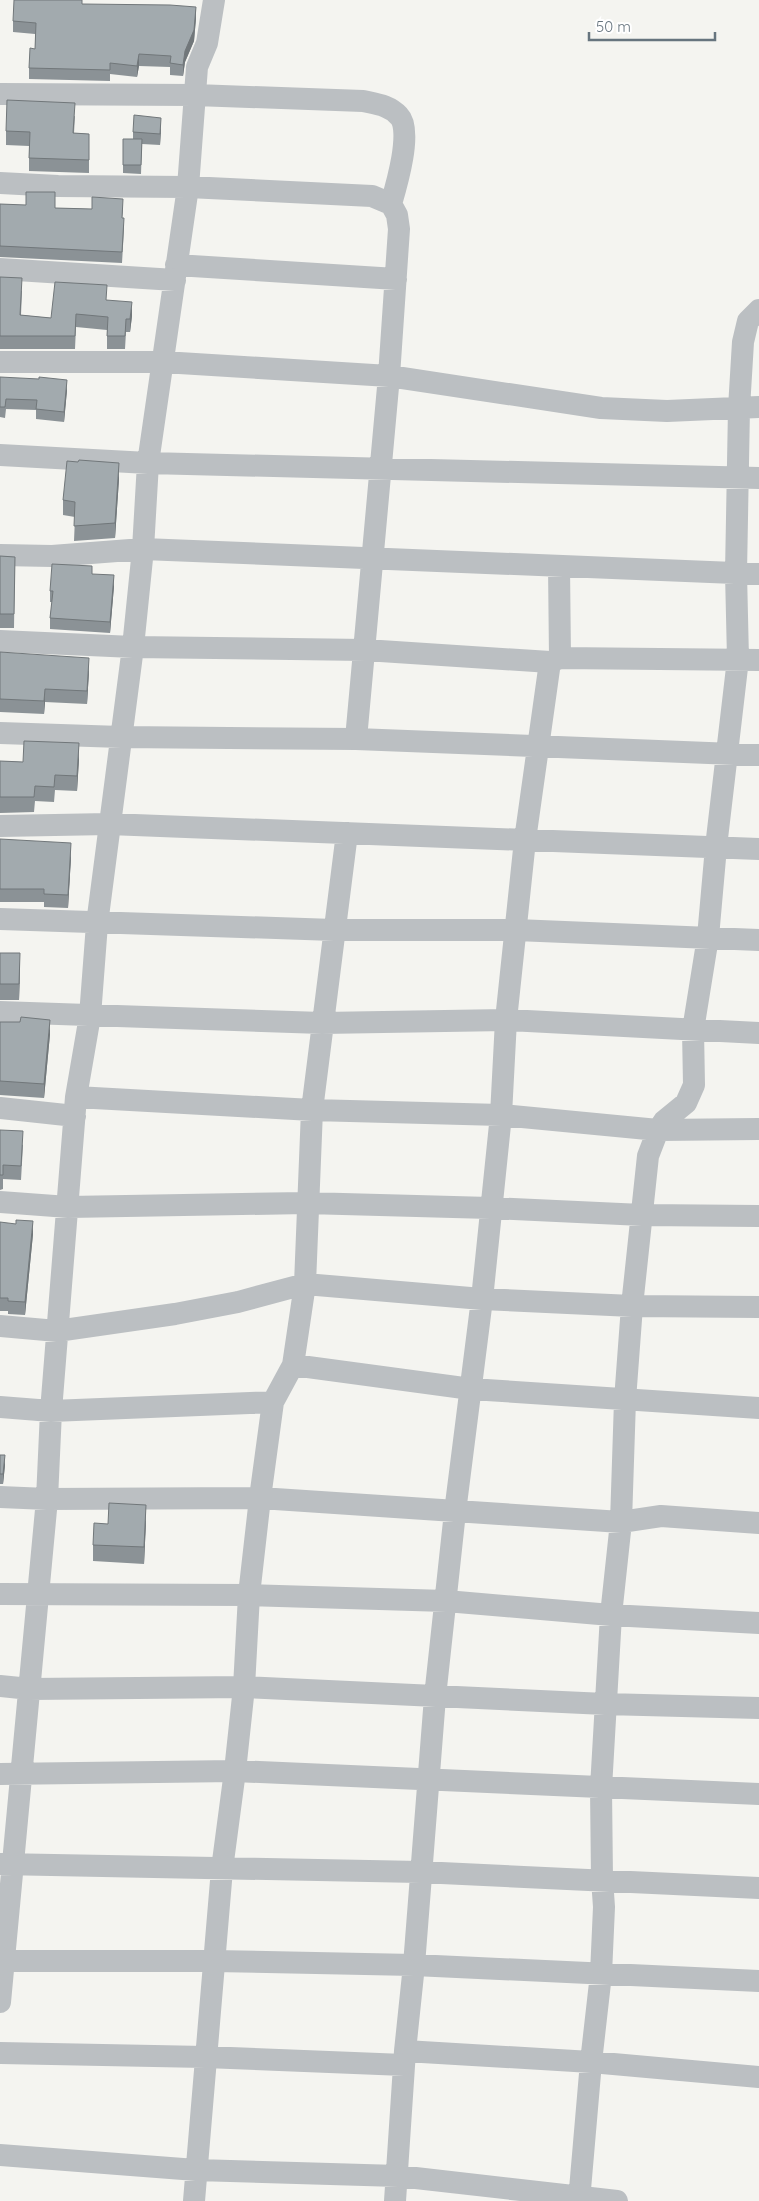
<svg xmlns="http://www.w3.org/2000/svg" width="759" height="2201" font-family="Quicksand,sans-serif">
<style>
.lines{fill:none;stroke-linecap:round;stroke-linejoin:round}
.minor{stroke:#bbbfc2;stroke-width:22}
.wall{fill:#8b9296}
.shaded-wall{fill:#71777a}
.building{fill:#a2aaae;stroke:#71777a}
</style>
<rect width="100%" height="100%" fill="#f4f4f0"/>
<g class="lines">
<path class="minor" d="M0,94L195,95L363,101C376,104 389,105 399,116C413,130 396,187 391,204
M0,183L58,186L188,187L372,196L391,204L397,215L399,229L389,376L356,739
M176,265L396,279
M0,269L175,280
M0,362H163L389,376L601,408L667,411L759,407
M0,455L148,463L759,478
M0,555L52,556L143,549L759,574
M559,566L560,658
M0,641L133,647L365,650L550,662L560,658L759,660
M0,733L121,737L356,739L759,755
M0,826L109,824L759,849
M0,919L334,930H516L759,940
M0,1012L322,1023L506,1020L759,1033
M76,1097L312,1110L501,1115L658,1130L759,1129
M0,1108L75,1116
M0,1202L68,1207L306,1203L490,1208L642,1215L759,1216
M0,1326L57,1331L175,1314L238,1302L305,1284L482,1299L632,1306L759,1307
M293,1365L471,1389L759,1408
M0,1407L51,1411L273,1402
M0,1497L47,1499L260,1498L621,1522L661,1516L759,1523
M0,1594L249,1595L446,1601L611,1615L759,1623
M0,1686L30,1689L244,1687L605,1704L759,1708
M0,1774L235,1771L759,1794
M0,1864L420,1872L759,1888
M0,1961H213L414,1965L759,1981
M0,2002L47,1499L51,1411L76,1097L90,1016L97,924L133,647L143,549L148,463L188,187L197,67L207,43L214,0
M405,2051L591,2062L759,2077
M0,2053L205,2057L404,2065
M0,2155L196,2170L398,2176L617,2201
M194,2201L222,1869L235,1771L244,1687L249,1595L260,1498L273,1402L293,1365L305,1284L312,1110L347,833
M395,2201L405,2051L414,1965L435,1697L455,1512L482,1299L501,1115L506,1020L525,840L550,662
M579,2201L591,2062L601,1974L604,1907L602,1879L601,1788L611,1615L621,1522L625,1400L632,1306L648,1156L658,1130L664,1121L686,1103L694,1085L693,1030L708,937L716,847L738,659L736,573L739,408L743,342L748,321L759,310"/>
</g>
<path class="wall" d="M82,4L196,18L194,41L185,62L183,76L170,75V67L139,66L137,77L110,74V81L29,79V68L35,49V34L13,32V21Z
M75,116L74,133L89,134V173L29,171V146L6,145V131Z
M161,129L160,145L142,144L141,174L123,173V139H133V132Z
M0,204L55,208L123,210L122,218L124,229L122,263L0,257Z
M0,277L22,291L21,315L51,318L107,300L132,316L130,332H126L125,349H107V330L76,327L75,349H0Z
M0,377L67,390L64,422L36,419V410L6,409L5,418L0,417Z
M119,479L115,538L74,541L75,517L63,515V500Z
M0,556L15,557L14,628H0Z
M92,574L114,586L110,633L50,629V618L52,602H50V591Z
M0,652L89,671L87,704L45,702L44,714L0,712Z
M79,759L77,791L55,790L54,802L35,801L34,812L0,813V761L23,762Z
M0,839L71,857L68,908L44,907V902H0Z
M0,953L20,969L19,1000H0Z
M0,1022L50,1034L44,1098L0,1095Z
M0,1130L23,1145L21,1180L3,1179V1189L0,1190Z
M0,1222L33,1234L25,1315L8,1314V1311H0Z
M0,1455L5,1465L3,1484H0Z
M146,1521L144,1564L93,1561V1545L108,1524Z"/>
<path class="shaded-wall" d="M196,7V18L194,41L185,62L183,76V65L185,51Z
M139,54V66L137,77V66Z
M161,118V129L160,145V134Z
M132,302V316L130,332V319Z
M67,380V390L64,422V412Z
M119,463V479L115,538V523Z
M114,575V586L110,633V622Z
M89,658V671L87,704V691Z
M45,689V702L44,714V701Z
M79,743V759L77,791V776Z
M71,843V857L68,908V895Z
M20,953V969L19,1000V984Z
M50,1020V1034L44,1098V1084Z
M33,1221V1234L25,1315V1302Z
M5,1455V1465L3,1484V1474Z
M146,1505V1521L144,1564V1547Z"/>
<path class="building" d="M14,0H82V4L170,5L196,7L194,30L185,51L183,65L170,63L171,56L139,54L137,66L110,63V70L29,68L30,48L35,49L36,23L13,21Z
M7,100L75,103L73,133L89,134V160L29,158L30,132L6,131Z
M134,115L161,118L160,134L133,132Z
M123,139H142L141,165H123Z
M26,192H55V208L92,209V197L123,199L122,218H124L122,252L0,246V204L26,205Z
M0,277L22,278L20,315L51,318L55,282L107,285L106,300L132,302L130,319H126L125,336H107L108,317L76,314L75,336H0Z
M0,377L39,379V377L67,380L64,412L36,409L37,400L6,399L5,407H0Z
M79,460L119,463L115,523L74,526L75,502L63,500L67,461L78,462Z
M0,556L15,557L14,614H0Z
M52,564L92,566V574L114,575L110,622L50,618L53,591H50Z
M0,652L89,658L87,691L45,689L44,701L0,699Z
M24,741L79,743L77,776L55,775L54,787L35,786L34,797H0V761L23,762Z
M0,839L71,843L68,895L44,894V889H0Z
M0,953H20L19,984H0Z
M21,1017L50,1020L44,1084L0,1081V1022H20Z
M0,1130L23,1131L21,1166L3,1165V1175H0Z
M16,1220L33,1221L25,1302L8,1301V1298H0V1222L16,1224Z
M0,1455H5L3,1474H0Z
M109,1503L146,1505L144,1547L93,1545L94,1523L108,1524Z"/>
<path d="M589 32v8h126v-8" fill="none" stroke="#66747e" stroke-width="2.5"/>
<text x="596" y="32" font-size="15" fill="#66747e" stroke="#ffffff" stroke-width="4" paint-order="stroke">50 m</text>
</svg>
